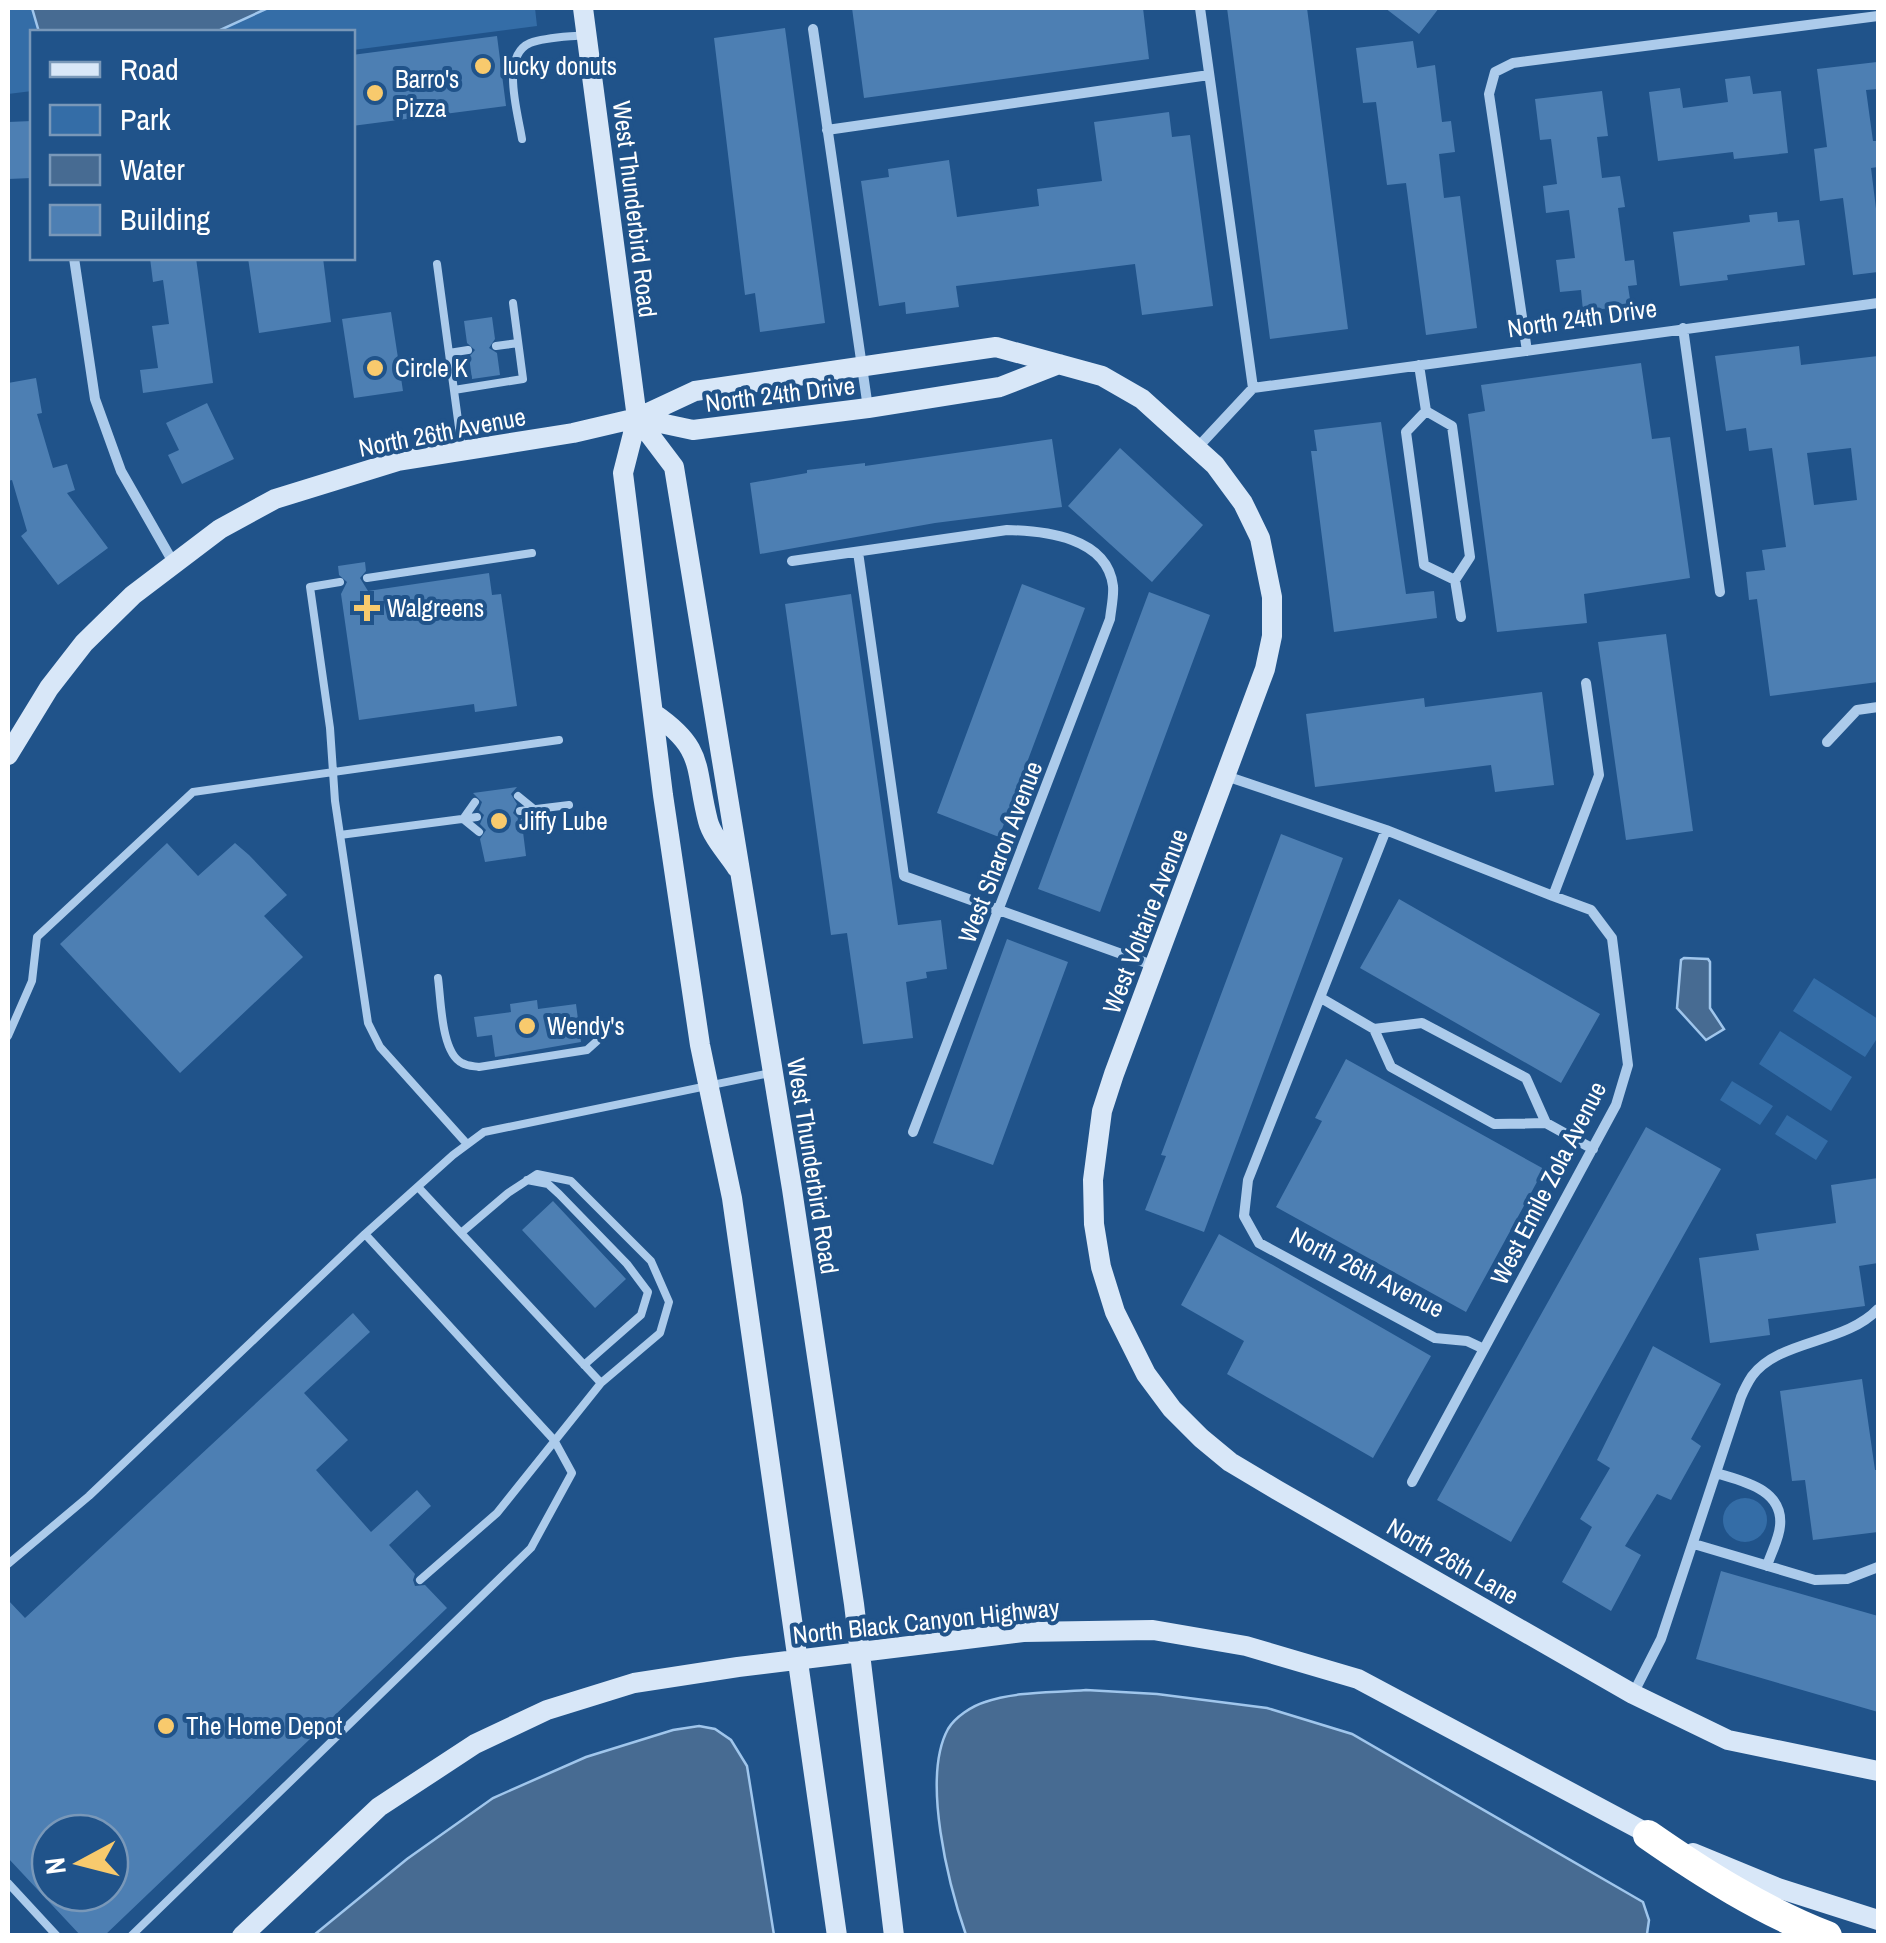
<svg xmlns="http://www.w3.org/2000/svg" width="1886" height="1943" font-family="'Archivo Narrow',sans-serif">
<style>
.green{fill:#346da7}
.water{fill:#476b92;stroke:#a0c6ec;stroke-width:2.5}
.building{fill:#4d7fb3;fill-rule:evenodd}
.lines{fill:none;stroke-linecap:round;stroke-linejoin:round}
.lane{stroke:#accbeb;stroke-width:8}
.street{stroke:#accbeb;stroke-width:10}
.secondary{stroke:#d8e7f8;stroke-width:20}
.highway{stroke:#fff;stroke-width:30}
.poi-dot{fill:#f8ca6d;stroke:#20538a;stroke-width:4}
.labels{text-anchor:middle;stroke-width:8;stroke-linejoin:round;paint-order:stroke}
.poi-label{font-size:25px;fill:#fff;stroke:#20538a;text-anchor:start}
.street-label{font-size:25px;fill:#fff;stroke:#20538a}
</style>
<rect width="100%" height="100%" fill="#20538a"/>
<path class="green" d="M8,8H535L537,26L353,50L352,32H32V91L8,94Z
M1814,978L1878,1019V1037L1865,1057L1793,1011Z
M1780,1031L1852,1077L1831,1111L1759,1064Z
M1732,1081L1773,1106L1760,1125L1720,1100Z
M1787,1115L1828,1141L1816,1160L1775,1134Z
M1723 1520a22 22 0 1 1 44 0a22 22 0 1 1-44 0Z"/>
<path class="water" d="M32,8H268L216,32H39Z
M1684,958L1708,959L1710,962V1008L1724,1029L1706,1040L1677,1008L1681,960Z
M1086,1690L1157,1694L1267,1708L1352,1734L1643,1902L1649,1920L1647,1934L966,1935C949,1886 921,1778 948,1729C955,1717 972,1706 985,1702C1016,1691 1054,1693 1086,1690Z
M699,1726L715,1729L731,1740L747,1766L774,1935H314L407,1859L493,1798L586,1757L673,1730Z"/>
<path class="building" d="M852,8H1143L1149,59L864,98Z
M1227,8H1307L1348,329L1270,339Z
M1385,8H1439L1419,34Z
M785,28L825,323L760,332L755,293L745,295L714,38Z
M497,36L506,106L352,126V55Z
M1413,41L1417,68L1435,65L1442,122L1451,121L1455,152L1439,154L1444,198L1460,196L1477,328L1426,335L1406,183L1387,185L1376,102L1363,103L1356,48Z
M1877,62L1878,89L1866,90L1873,141H1878V167L1871,168L1878,225V272L1853,275L1843,198L1820,201L1814,149L1827,147L1817,69Z
M1750,76L1753,94L1781,91L1788,153L1734,159L1733,152L1658,161L1649,92L1680,88L1683,108L1728,102L1725,79Z
M1602,91L1608,136L1597,137L1602,178L1620,176L1625,207L1618,208L1625,261L1634,260L1637,285L1628,286L1631,306L1583,311L1581,290L1560,292L1556,260L1575,258L1569,210L1546,213L1543,186L1557,184L1551,139L1540,140L1535,99Z
M1169,112L1172,137L1190,135L1213,306L1142,315L1135,264L956,286L959,307L906,314L905,302L879,306L861,181L889,177L888,169L949,160L957,217L1039,206L1037,189L1102,181L1094,122Z
M32,121V178L8,179V122Z
M1777,212L1778,222L1799,220L1805,265L1727,275L1728,280L1680,286L1673,232L1750,222L1749,215Z
M150,258H196L213,383L143,393L140,370L158,368L152,326L169,324L163,280L153,282Z
M248,258H323L331,322L259,333Z
M391,312L403,391L354,398L342,319Z
M492,317L495,339L489,348L497,353L500,375L472,379L469,357L475,350L467,343L464,321Z
M1799,346L1801,365L1878,356V682L1770,696L1757,599L1749,600L1746,572L1765,570L1762,550L1786,547L1772,448L1749,451L1746,428L1726,431L1715,356ZM1851,448L1857,500L1814,505L1807,453Z
M1641,363L1652,439L1670,437L1690,578L1584,594L1587,623L1497,632L1468,414L1485,411L1481,385Z
M36,378L42,413L37,414L53,468L67,464L75,490L67,493L108,548L58,585L21,536L27,531L12,480L8,481V383Z
M207,403L234,459L182,484L168,455L179,450L166,423Z
M1381,422L1406,594L1434,591L1437,618L1334,632L1311,451H1317L1314,430Z
M1052,439L1062,507L935,523L760,554L750,483L807,473V470L865,463V466Z
M1120,448L1203,525L1152,582L1068,506Z
M365,562L366,571L360,578L368,591L489,573L492,595L501,594L517,706L475,712L474,704L359,720L341,594L347,582L339,575L338,566Z
M1022,584L1085,608L999,837L937,813Z
M1149,592L1210,615L1100,912L1038,889Z
M851,594L898,925L941,920L947,969L926,972L927,978L906,982L913,1038L863,1044L847,933L831,935L785,604Z
M1666,634L1693,831L1626,840L1598,642Z
M1542,692L1554,785L1495,792L1491,765L1315,787L1306,714L1424,698L1425,707Z
M517,787L511,794L517,804L513,813L518,818L516,829L523,832L526,856L485,862L480,839L486,830L480,824L484,815L479,810L482,802L473,793Z
M1281,834L1343,858L1204,1232L1145,1210L1166,1156L1161,1155Z
M167,843L198,876L235,843L249,855L287,895L264,916L303,957L180,1073L60,944Z
M1399,899L1600,1014L1561,1083L1360,968Z
M1007,939L1068,962L993,1165L933,1143Z
M537,1000L538,1009L576,1004L581,1042L495,1057L492,1035L477,1037L474,1017L511,1012L510,1004Z
M1346,1059L1544,1169L1466,1312L1276,1207L1322,1121L1315,1118Z
M1646,1127L1721,1169L1511,1542L1437,1500Z
M1878,1178V1263L1859,1266L1865,1306L1768,1319L1770,1335L1710,1343L1699,1258L1759,1250L1756,1234L1836,1223L1831,1185Z
M553,1201L626,1279L595,1308L522,1230Z
M1219,1234L1431,1356L1373,1458L1227,1374L1244,1341L1181,1305Z
M353,1313L370,1332L304,1393L348,1440L316,1470L371,1532L417,1490L431,1506L389,1545L415,1574L413,1580L415,1586L425,1585L447,1608L104,1936H81L8,1858V1600L25,1618ZM50,1833H110V1893H50Z
M1653,1346L1721,1384L1691,1439L1701,1446L1671,1500L1657,1494L1625,1546L1641,1555L1611,1611L1562,1582L1592,1527L1580,1519L1610,1468L1597,1460Z
M1862,1379L1875,1470H1878V1532L1813,1540L1805,1480L1792,1481L1780,1391Z
M1721,1571L1878,1616V1712L1696,1659Z"/>
<g class="lines">
<path class="lane" d="M522,139C518,113 500,56 530,43C546,37 568,37 585,35
M437,264L462,450
M496,346L518,343
M449,353L468,350
M454,390L523,379L513,303
M367,578L532,553
M340,582L310,587L330,728L335,801L368,1023L380,1047L467,1144
M518,796L534,809
M520,811L569,805
M463,819L475,802
M463,819L479,832
M522,825L534,809
M340,835L477,817
M438,978C441,999 441,1053 462,1063C467,1066 473,1066 479,1067L587,1050L597,1041L600,1026
M8,1036L32,981L37,937L193,792L559,740
M527,1180L548,1184L559,1194L627,1264L648,1292L641,1315L584,1365
M418,1187L601,1383
M8,1564L89,1496L365,1234L453,1155L484,1132L770,1073
M420,1580L497,1513L601,1383L660,1333L669,1302L651,1261L571,1181L537,1174L508,1193L461,1233
M8,1883L57,1936
M131,1936L531,1548L572,1473L554,1440L365,1234"/>
<path class="street" d="M1200,8L1253,388
M813,29L868,408
M827,130L1209,75
M74,258L95,399L121,471L173,562
M1683,328L1720,592
M1527,351L1489,94L1495,72L1513,63L1878,16
M1419,365L1426,411
M1426,411L1452,426L1470,557L1455,580L1461,617
M1426,411L1406,432L1424,565L1455,580
M1198,447L1253,388L1878,303
M858,552L904,876L1155,966
M792,561L1007,530C1045,531 1107,537 1113,586C1114,596 1111,609 1110,619L913,1132
M1827,742L1857,710L1878,707
M1226,776L1386,830L1553,896
M1386,830L1248,1180L1244,1216L1259,1243L1435,1338L1467,1341L1484,1349
M1321,998L1374,1029L1391,1067L1494,1124L1546,1123L1593,1149
M1374,1029L1422,1023L1526,1078L1546,1123
M1716,1473C1742,1481 1784,1489 1780,1526C1779,1539 1771,1553 1767,1566
M1412,1482L1616,1105L1628,1065L1612,938L1591,910L1553,896L1599,775L1586,683
M1694,1544L1815,1580L1847,1579L1878,1567
M1633,1694L1661,1639L1741,1397C1744,1390 1748,1382 1752,1376C1780,1339 1845,1344 1878,1309"/>
<path class="secondary" d="M583,8L637,418L623,473L663,795L700,1045L732,1198L837,1936
M637,418L674,467L792,1189L854,1604L894,1936
M637,418L693,430L868,408L1000,387L1059,364
M653,713C706,749 694,767 708,821C712,837 728,854 737,868
M8,755L49,688L84,643L133,595L220,529L275,499L398,461L573,433L637,418L695,391L996,347L1102,376L1142,399L1215,465L1243,503L1260,538L1272,597V636L1265,669L1114,1074L1102,1111L1093,1180L1094,1224L1101,1267L1115,1312L1146,1374L1172,1409L1201,1438L1230,1462L1277,1490L1633,1694L1728,1740L1878,1771
M1693,1853L1778,1888L1878,1920
M242,1936L379,1807L475,1744L547,1710L634,1683L738,1667L1023,1632L1153,1630L1246,1646L1358,1679L1656,1838"/>
<path class="highway" d="M1648,1835C1704,1874 1763,1911 1827,1936"/>
</g>
<g class="poi-dot">
<circle cx="483" cy="66" r="10"/>
<circle cx="375" cy="93" r="10"/>
<circle cx="375" cy="368" r="10"/>
<path d="M362 593h10v10h10v10h-10v10h-10v-10h-10v-10h10z"/>
<circle cx="499" cy="821" r="10"/>
<circle cx="527" cy="1026" r="10"/>
<circle cx="166" cy="1726" r="10"/>
</g>
<g class="labels">
<g class="poi-label">
<text x="503" y="75">lucky donuts</text>
<text x="395" y="88">Barro's<tspan x="395" dy="29">Pizza</tspan></text>
<text x="395" y="377">Circle K</text>
<text x="387" y="617">Walgreens</text>
<text x="519" y="830">Jiffy Lube</text>
<text x="547" y="1035">Wendy's</text>
<text x="186" y="1735">The Home Depot</text>
</g>
<g class="street-label">
<text transform="translate(635 209) rotate(83)" y="9">West Thunderbird Road</text>
<text transform="translate(1582 318) rotate(-8)" y="9">North 24th Drive</text>
<text transform="translate(780 394) rotate(-7)" y="9">North 24th Drive</text>
<text transform="translate(442 432) rotate(-11)" y="9">North 26th Avenue</text>
<text transform="translate(1000 852) rotate(-69)" y="9">West Sharon Avenue</text>
<text transform="translate(1145 921) rotate(-69)" y="9">West Voltaire Avenue</text>
<text transform="translate(813 1166) rotate(81)" y="9">West Thunderbird Road</text>
<text transform="translate(1548 1183) rotate(-63)" y="9">West Emile Zola Avenue</text>
<text transform="translate(1367 1272) rotate(27)" y="9">North 26th Avenue</text>
<text transform="translate(1453 1561) rotate(30)" y="9">North 26th Lane</text>
<text transform="translate(926 1621) rotate(-6)" y="9">North Black Canyon Highway</text>
</g>
</g>
<rect width="1886" height="1943" fill="none" stroke="#ffffff" stroke-width="20"/>
<rect x="30" y="30" width="325" height="230" fill="#20538a" stroke="#7998b9" stroke-width="2.5"/>
<rect x="50" y="62" width="50" height="15" fill="#d8e7f8" stroke="#7998b9" stroke-width="2.5"/>
<text x="120" y="80" font-size="30" fill="#ffffff">Road</text>
<rect x="50" y="105" width="50" height="30" fill="#346da7" stroke="#7998b9" stroke-width="2.5"/>
<text x="120" y="130" font-size="30" fill="#ffffff">Park</text>
<rect x="50" y="155" width="50" height="30" fill="#476b92" stroke="#7998b9" stroke-width="2.5"/>
<text x="120" y="180" font-size="30" fill="#ffffff">Water</text>
<rect x="50" y="205" width="50" height="30" fill="#4d7fb3" stroke="#7998b9" stroke-width="2.5"/>
<text x="120" y="230" font-size="30" fill="#ffffff">Building</text>
<g transform="translate(80 1863) rotate(263)"><circle r="48" fill="#20538a" stroke="#7998b9" stroke-width="2.5"/>
<path d="M0-8L18 38L0 25L-18 38Z" fill="#f8ca6d"/>
<text y="-15" font-size="28" font-weight="bold" text-anchor="middle" fill="#ffffff">N</text>
</g>
</svg>
